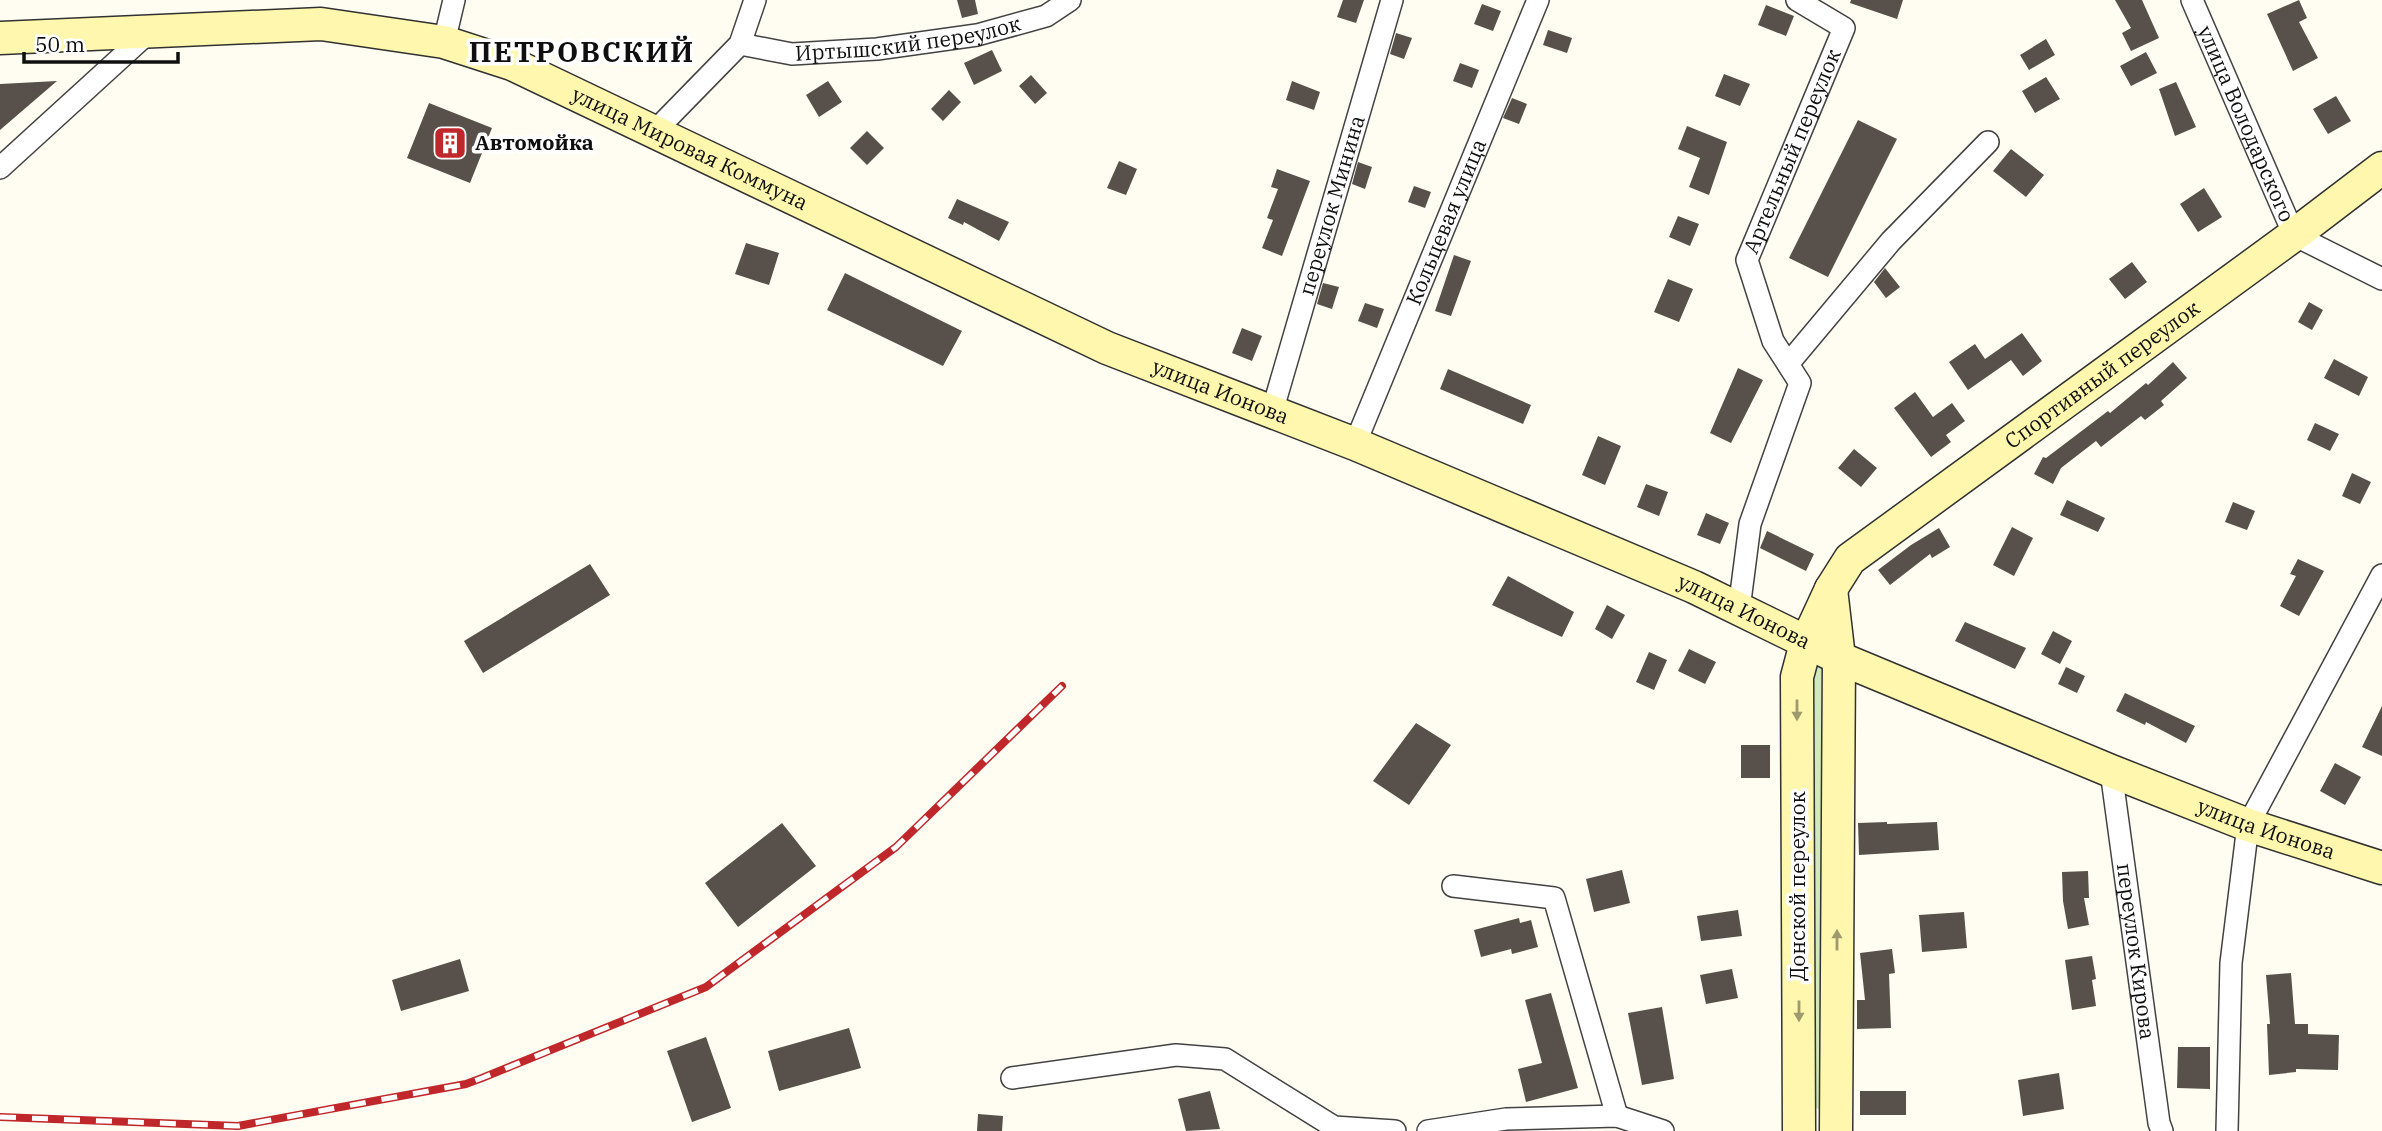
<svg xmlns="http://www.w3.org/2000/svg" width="2382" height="1131" font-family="'IBM Plex Serif',serif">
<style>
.grass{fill:#d2eabb}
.building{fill:#58514b}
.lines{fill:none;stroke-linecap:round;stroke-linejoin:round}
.street-casing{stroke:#424242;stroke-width:24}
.secondary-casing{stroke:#313131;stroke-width:35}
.street{stroke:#fff;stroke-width:21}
.secondary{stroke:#fef7ad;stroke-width:32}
.rail-casing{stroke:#c0272b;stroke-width:8}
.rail{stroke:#fff;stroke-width:5;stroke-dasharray:16;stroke-linecap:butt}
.oneway{fill:#9e9a6e}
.labels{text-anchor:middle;stroke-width:7;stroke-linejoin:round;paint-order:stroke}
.street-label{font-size:21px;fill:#0f0f0f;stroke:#fff}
.poi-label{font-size:21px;font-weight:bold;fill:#0f0f0f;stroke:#fff;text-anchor:start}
.district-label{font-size:28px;font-weight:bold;letter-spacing:2px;fill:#0f0f0f;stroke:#fff}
</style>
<rect width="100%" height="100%" fill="#fffdf2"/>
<path class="grass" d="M1816,667L1826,668L1823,1105L1818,1109L1812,1104V676Z"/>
<path class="building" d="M957,0H975L978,14L962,18Z
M1343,0H1364L1356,23L1337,17Z
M1851,0H1903L1897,19L1850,3Z
M2115,0H2142L2159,38L2131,51L2122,33L2131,28Z
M2299,0L2307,18L2299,22L2318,58L2293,71L2267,14Z
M1482,4L1501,11L1493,31L1474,24Z
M1766,5L1794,16L1786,36L1758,25Z
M1548,30L1572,38L1567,53L1543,45Z
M1396,33L1412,38L1404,59L1390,54Z
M2046,39L2055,55L2029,70L2020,55Z
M992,50L1002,71L974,85L964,63Z
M2146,52L2157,73L2131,86L2120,66Z
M1460,63L1479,70L1472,88L1453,81Z
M1724,74L1750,84L1740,106L1715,96Z
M1031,75L1047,93L1035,104L1019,86Z
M2046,77L2060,99L2035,113L2022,91Z
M57,81L0,130V84Z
M828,81L842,102L819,117L806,95Z
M1292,81L1320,92L1314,110L1286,100Z
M2176,82L2196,127L2175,136L2159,89Z
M949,90L961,102L943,121L931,109Z
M2336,96L2351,121L2328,134L2313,109Z
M1512,98L1527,104L1519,124L1503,118Z
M429,103L492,128L470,183L407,158Z
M1858,120L1897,139L1828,277L1789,258Z
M1687,126L1727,142L1709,195L1689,187L1700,158L1678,149Z
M867,131L884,148L867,165L850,148Z
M2011,149L2044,175L2026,197L1993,171Z
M1119,161L1137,169L1126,195L1107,188Z
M1358,162L1372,167L1365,189L1352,184Z
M1277,169L1310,181L1282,256L1262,248L1273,220L1267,218L1278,189L1271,187Z
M1414,186L1431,192L1425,208L1408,202Z
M2204,188L2222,217L2198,232L2180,204Z
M957,199L1009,222L999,241L964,222L963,225L948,218Z
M1678,216L1699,224L1690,246L1669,237Z
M746,243L779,253L769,285L735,274Z
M1454,255L1471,261L1451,316L1435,311Z
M2132,262L2147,282L2125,299L2109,279Z
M1885,268L1900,287L1886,298L1874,282Z
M845,273L962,331L943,366L827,310Z
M1668,279L1693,289L1679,322L1654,312Z
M1323,283L1339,287L1332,309L1317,304Z
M2309,302L2323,310L2312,330L2298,322Z
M1365,303L1384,309L1377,328L1358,321Z
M1242,328L1262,336L1252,361L1232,353Z
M2022,333L2042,361L2023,376L2011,360L1968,390L1949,362L1975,344L1985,359Z
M2334,359L2368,377L2359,396L2324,378Z
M2173,362L2187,378L2161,401L2164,405L2145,420L2141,416L2101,447L2096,441L2061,468L2053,484L2034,474L2043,457L2046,458L2108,411L2110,413L2146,383L2148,385Z
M1738,368L1763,380L1731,443L1710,433Z
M1448,369L1531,405L1523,424L1440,389Z
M1915,392L1933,417L1952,403L1965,421L1946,435L1951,442L1931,457L1894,408Z
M2315,423L2339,434L2330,451L2307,440Z
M1598,436L1621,446L1605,485L1582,475Z
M1854,449L1877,468L1861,487L1838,468Z
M2352,473L2371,482L2360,504L2342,496Z
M1646,484L1668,492L1659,516L1637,507Z
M2067,500L2105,518L2098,532L2060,515Z
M2233,502L2255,511L2247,530L2225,522Z
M1706,513L1729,523L1720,544L1697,535Z
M2012,527L2033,538L2014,576L1993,565Z
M1939,528L1950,547L1932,558L1930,554L1890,585L1878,570L1911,545Z
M1767,531L1814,554L1806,571L1760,548Z
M2298,559L2324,571L2299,616L2280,606L2296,576L2290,574Z
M590,564L610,595L483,673L464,641Z
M1508,576L1574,612L1562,637L1492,605Z
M1607,605L1625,615L1612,639L1595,629Z
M1965,622L2026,648L2015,669L1955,641Z
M2053,631L2072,641L2060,664L2041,654Z
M1689,649L1716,662L1705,684L1678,671Z
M1649,652L1667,660L1654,690L1636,682Z
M2066,667L2085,676L2077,693L2058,684Z
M2125,693L2195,726L2186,743L2146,722L2145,725L2116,711Z
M2382,706V756L2362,747Z
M1416,723L1451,745L1409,805L1373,781Z
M1741,745H1770V778H1741Z
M2335,763L2361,777L2345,805L2320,791Z
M1887,822V824L1937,822L1939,850L1859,855L1858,823Z
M782,823L816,866L738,927L705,883Z
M1622,870L1630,903L1594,912L1586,879Z
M2088,871L2089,898H2084L2089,925L2068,929L2063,901L2062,872Z
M1738,910L1742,936L1701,941L1697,916Z
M1964,912L1967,948L1922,952L1919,915Z
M1519,918L1520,923L1531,920L1538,947L1512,954L1511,949L1481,957L1474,930Z
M1892,949L1895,973L1889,974L1891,1028L1857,1029V1000H1865L1860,953Z
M2092,956L2096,979L2092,980L2096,1006L2072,1010L2065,960Z
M460,959L469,991L401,1011L392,980Z
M1732,969L1738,998L1706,1004L1700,975Z
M2291,973L2295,1024H2308V1034L2339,1035L2338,1070L2296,1069V1072L2269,1075L2267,1024H2270L2266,975Z
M1551,993L1578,1088L1526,1102L1518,1069L1542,1063L1525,1000Z
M1662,1007L1674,1079L1642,1085L1628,1013Z
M849,1028L861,1068L779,1091L768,1051Z
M706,1037L731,1108L692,1122L667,1051Z
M2178,1047H2210V1089L2177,1088Z
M2059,1073L2064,1109L2023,1116L2018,1080Z
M1210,1091L1220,1129L1186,1131L1178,1099Z
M1860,1091H1906V1115H1860Z
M978,1114L1003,1116L1002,1131H977Z"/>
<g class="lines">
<defs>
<g id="street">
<path id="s1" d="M2192,0L2294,235L2382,279"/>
<path d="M444,42L454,0"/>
<path id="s2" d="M740,44L792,54L877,49L977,35L1046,16L1070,0"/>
<path d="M655,131L740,44L755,0"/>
<path d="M0,168L148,33"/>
<path d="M1788,364L1891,241L1988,142"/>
<path id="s3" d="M1272,412L1392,0"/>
<path id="s4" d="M1355,444L1538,0"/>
<path id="s5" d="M1739,609L1750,524L1800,383L1773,341L1747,260L1844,28L1797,0"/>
<path id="s6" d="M2111,771L2159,1123L2162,1131"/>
<path d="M1453,886L1554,898L1617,1116"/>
<path d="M1012,1078L1176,1055L1225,1059L1334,1127L1395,1131"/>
<path d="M1428,1131L1506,1119L1617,1116L1663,1131"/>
<path d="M2227,1131L2231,963L2248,825L2382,575"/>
</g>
<g id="secondary">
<path id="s7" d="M0,38L321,24L444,42L512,64L1107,348L1355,444L1694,587L1839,658L2111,771L2248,825L2382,868"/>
<path id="s8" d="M1831,589L1850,559L2294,235L2382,168"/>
<path d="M1799,1131L1797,677L1806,643L1831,589L1839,658L1836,1131"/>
</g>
</defs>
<use href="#street" class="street-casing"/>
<use href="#secondary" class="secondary-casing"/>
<use href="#street" class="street"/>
<use href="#secondary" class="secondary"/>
<defs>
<path id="rail" d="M0,1117L238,1126L466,1084L482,1078L706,987L896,847L1062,686"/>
</defs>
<use href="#rail" class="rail-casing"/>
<use href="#rail" class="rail"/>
</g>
<defs><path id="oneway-solid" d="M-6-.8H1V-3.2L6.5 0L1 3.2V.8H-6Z" transform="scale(1.75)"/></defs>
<g class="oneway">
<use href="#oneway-solid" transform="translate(1797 710) rotate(90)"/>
<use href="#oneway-solid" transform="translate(1837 940) rotate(-90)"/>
<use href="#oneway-solid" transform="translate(1799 1011) rotate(90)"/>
</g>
<defs>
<symbol id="building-square" viewBox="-11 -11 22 22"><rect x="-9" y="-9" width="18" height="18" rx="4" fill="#c0272b" stroke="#fff"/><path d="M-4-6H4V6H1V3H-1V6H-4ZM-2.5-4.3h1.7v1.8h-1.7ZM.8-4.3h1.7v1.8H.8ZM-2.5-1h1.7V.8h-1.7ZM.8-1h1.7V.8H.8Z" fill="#fff"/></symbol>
</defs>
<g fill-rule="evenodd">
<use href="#building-square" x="431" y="124" width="38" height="38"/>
</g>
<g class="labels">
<g class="street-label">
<text dy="7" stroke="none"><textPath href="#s2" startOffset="170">Иртышский переулок</textPath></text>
<text dy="7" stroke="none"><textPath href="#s1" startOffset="135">улица Володарского</textPath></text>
<text dy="7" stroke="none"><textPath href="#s7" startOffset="714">улица Мировая Коммуна</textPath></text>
<text dy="7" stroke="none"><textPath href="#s5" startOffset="488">Артельный переулок</textPath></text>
<text dy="7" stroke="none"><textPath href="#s3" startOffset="215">переулок Минина</textPath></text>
<text dy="7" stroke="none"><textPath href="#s4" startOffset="240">Кольцевая улица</textPath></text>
<text dy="7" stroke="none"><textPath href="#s8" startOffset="348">Спортивный переулок</textPath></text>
<text dy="7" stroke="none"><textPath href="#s7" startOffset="1298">улица Ионова</textPath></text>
<text dy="7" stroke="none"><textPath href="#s7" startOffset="1866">улица Ионова</textPath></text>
<text dy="7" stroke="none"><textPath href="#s7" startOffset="2432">улица Ионова</textPath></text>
<text transform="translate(1798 886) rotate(-90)" y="7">Донской переулок</text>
<text dy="7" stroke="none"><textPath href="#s6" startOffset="182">переулок Кирова</textPath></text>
</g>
<g class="poi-label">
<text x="475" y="150">Автомойка</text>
</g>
<g class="district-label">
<text x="582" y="62">ПЕТРОВСКИЙ</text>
</g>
</g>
<path d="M24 52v10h154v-10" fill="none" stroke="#0f0f0f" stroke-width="3.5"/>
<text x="35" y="52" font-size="21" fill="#0f0f0f" stroke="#ffffff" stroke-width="5" paint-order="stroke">50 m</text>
</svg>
